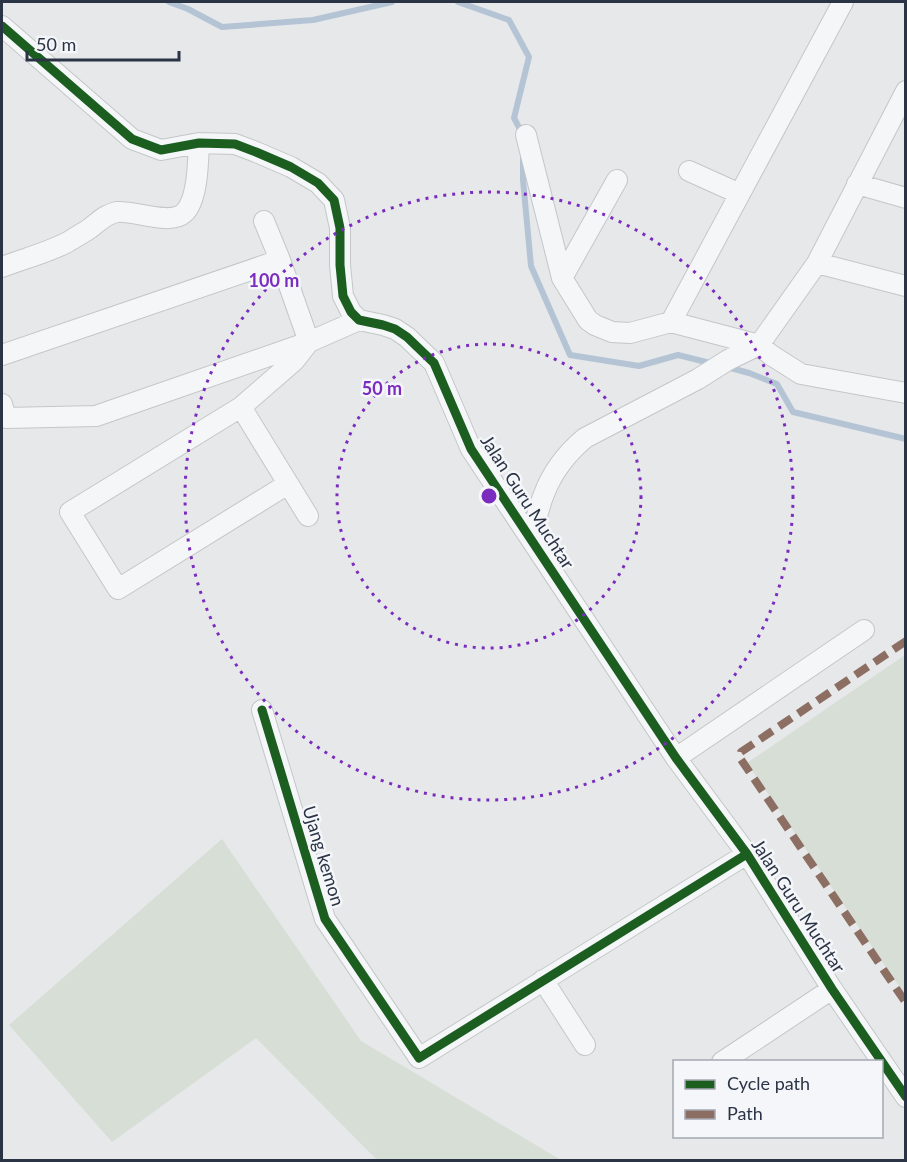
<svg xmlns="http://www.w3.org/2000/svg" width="907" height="1162" font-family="Lato,sans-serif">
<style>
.green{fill:#d6ded6}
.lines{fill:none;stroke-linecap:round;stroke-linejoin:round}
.stream{stroke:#b4c4d5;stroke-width:6}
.street-casing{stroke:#c4c6c8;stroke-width:22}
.street{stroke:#f5f6f7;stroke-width:20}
.quiet{stroke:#8d6e63;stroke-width:8;stroke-dasharray:15 8;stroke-linecap:butt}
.cycleway-casing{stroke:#f4f6f9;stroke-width:13}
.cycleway{stroke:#1b5e20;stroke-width:9}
.ring{fill:none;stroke:#7b2cbf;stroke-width:3;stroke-dasharray:3 6}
.labels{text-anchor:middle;stroke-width:5;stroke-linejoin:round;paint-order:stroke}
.street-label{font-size:18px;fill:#2b3445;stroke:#f4f6f9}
.centre{fill:#7b2cbf;stroke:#f4f6f9;stroke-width:3}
.ring-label{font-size:18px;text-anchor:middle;font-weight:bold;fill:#7b2cbf;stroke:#f4f6f9;stroke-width:5;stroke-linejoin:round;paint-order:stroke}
</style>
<rect width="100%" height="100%" fill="#e6e8ea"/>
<path class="green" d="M905,655V995L747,763Z
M222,839L361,1041L561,1160H377L256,1038L112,1142L9,1025Z"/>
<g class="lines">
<path class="stream" d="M169,2L188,9L222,27L313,20L392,2
M458,2L509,20L529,57L514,118L522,133
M523,155V180L531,266L570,355L639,366L678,355L714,364
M727,367L749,373L777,384L793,412L906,439"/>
<defs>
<path id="street" d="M2,26L132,139L161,150L199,143L235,144L256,152L291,167L318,183L334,200L340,228V265L343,296L351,312L359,320L383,325L395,329L407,337L434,363L471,449L676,758L747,854L832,989L906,1097
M526,135L562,278L588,320L595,325L612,332L630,333L671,322L759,345L771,355L801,374L906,393
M689,171L740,194
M857,184L906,198
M264,221L280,260L309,342L294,361L241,407L70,512L118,589L288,484
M817,263L906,286
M2,267C23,259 46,253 66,243C73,239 79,235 86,231C96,225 104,214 117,212C134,210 170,226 184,213C198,200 198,162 199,143
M562,278L617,180
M671,322L843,2
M2,355L280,260
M2,404L6,418L96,416L309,342L359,320
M241,407L308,516
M531,539C535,525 538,509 544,494C552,473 567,453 585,438L698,379L728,360L759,345L817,263L906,91
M262,710L325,919L419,1058L747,854
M676,758L864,630
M543,980L585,1045
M722,1062L832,989"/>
</defs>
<use href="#street" class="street-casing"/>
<use href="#street" class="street"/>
<path class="quiet" d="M906,641L741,752L740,758L906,1003"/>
<defs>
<path id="cycleway" d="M2,26L132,139L161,150L199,143L235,144L256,152L291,167L318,183L334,200L340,228V265L343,296L351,312L359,320L383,325L395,329L407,337L434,363L471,449L676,758L747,854L832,989L906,1097
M262,710L325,919L419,1058L747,854"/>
</defs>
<use href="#cycleway" class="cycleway-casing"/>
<use href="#cycleway" class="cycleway"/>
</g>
<g class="ring">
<circle cx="489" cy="496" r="152"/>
<circle cx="489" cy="496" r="304"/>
</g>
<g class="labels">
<g class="street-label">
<text transform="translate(527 502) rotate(57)" y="6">Jalan Guru Muchtar</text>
<text transform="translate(323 856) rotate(73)" y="6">Ujang kemon</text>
<text transform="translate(798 906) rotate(57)" y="6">Jalan Guru Muchtar</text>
</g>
</g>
<circle cx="489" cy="496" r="9" class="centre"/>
<g class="ring-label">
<text x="274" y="287">100 m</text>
<text x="382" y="395">50 m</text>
</g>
<rect width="907" height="1162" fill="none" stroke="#2b3445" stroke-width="6"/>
<rect x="673" y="1060" width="210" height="78" fill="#f4f6f9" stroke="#a4a8b1" stroke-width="1.5"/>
<rect x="685" y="1080" width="30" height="9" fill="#1b5e20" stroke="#a4a8b1" stroke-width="1.5"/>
<text x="727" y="1090" font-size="18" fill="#2b3445">Cycle path</text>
<rect x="685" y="1110" width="30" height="9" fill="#8d6e63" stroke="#a4a8b1" stroke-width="1.5"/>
<text x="727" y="1120" font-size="18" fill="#2b3445">Path</text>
<path d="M27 51v9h152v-9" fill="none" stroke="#2b3445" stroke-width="3"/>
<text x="36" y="51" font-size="18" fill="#2b3445" stroke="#f4f6f9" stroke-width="4.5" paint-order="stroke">50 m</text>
</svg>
